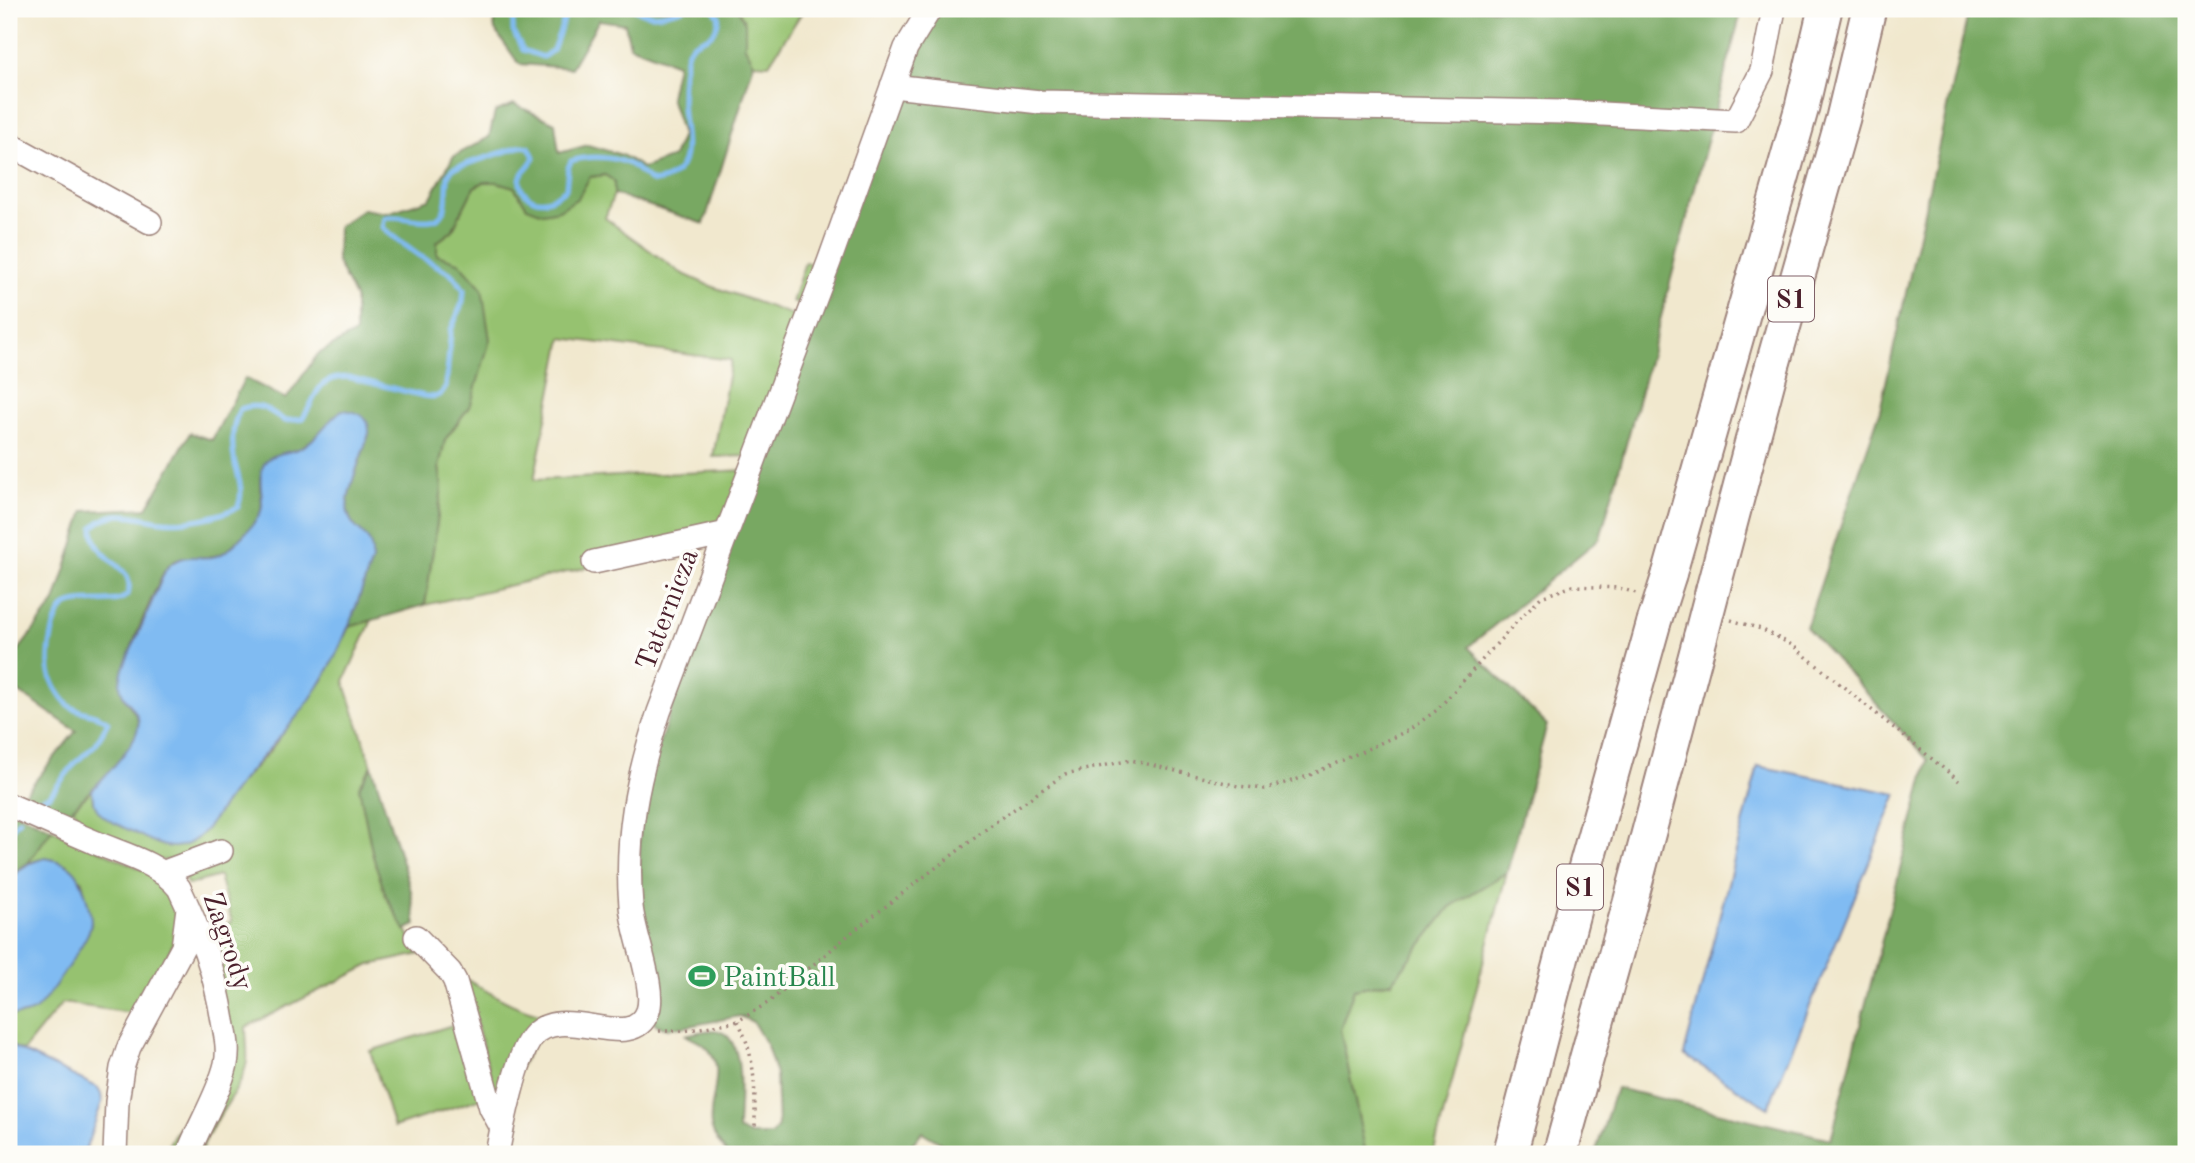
<svg xmlns="http://www.w3.org/2000/svg" width="2195" height="1163" font-family="'Old Standard TT',serif">
<style>
.green{fill:#96c26f;stroke:#70704d;stroke-width:2}
.forest{fill:#78a862;stroke:#616446;stroke-width:2}
.water{fill:#80bbf2;stroke:#656d8e;stroke-width:2}
.lines{fill:none;stroke-linecap:round;stroke-linejoin:round}
.stream{stroke:#80bbf2;stroke-width:5}
.minor-casing{stroke:#9e847c;stroke-width:26}
.highway-casing{stroke:#9e847c;stroke-width:37}
.path{stroke:#9e847c;stroke-width:3.5;stroke-dasharray:2 5;stroke-linecap:butt}
.minor{stroke:#fff;stroke-width:23}
.highway{stroke:#fff;stroke-width:33}
.highway-bridge-casing{stroke:#9e847c;stroke-width:37;stroke-linecap:butt}
.highway-bridge{stroke:#fff;stroke-width:33}
.labels{text-anchor:middle;stroke-width:7;stroke-linejoin:round;paint-order:stroke}
.shield{fill:#fdfcf7;stroke:#806168;stroke-width:2}
.shield-label{font-size:26px;font-weight:bold;fill:#4a1f2b}
.street-label{font-size:28px;fill:#4a1f2b;stroke:#fdfcf7}
.leisure-label{font-size:28px;fill:#27864d;stroke:#fdfcf7;text-anchor:start}
</style>
<rect width="100%" height="100%" fill="#fdfcf7"/>
<filter id="ink" filterUnits="userSpaceOnUse"><feTurbulence type="fractalNoise" baseFrequency=".0143" numOctaves="2"/><feDisplacementMap in="SourceGraphic" scale="14" xChannelSelector="R" yChannelSelector="G"/><feConvolveMatrix kernelMatrix="1 2 1 2 8 2 1 2 1" color-interpolation-filters="sRGB"/></filter>
<filter id="wash" filterUnits="userSpaceOnUse"><feTurbulence type="fractalNoise" baseFrequency=".00686" numOctaves="4" result="noise"/><feDisplacementMap in="SourceGraphic" scale="28" xChannelSelector="R" yChannelSelector="G"/><feGaussianBlur stdDeviation="1.57" result="paint"/><feColorMatrix in="noise" values="0 0 0 0 0 0 0 0 0 0 0 0 0 0 0 0 0 1.4 0 .05"/><feComposite in="paint" operator="in"/></filter>
<g filter="url(#wash)">
<rect width="100%" height="100%" fill="#f1e8ce"/>
<path class="green" d="M737,9H804L769,64L754,63L745,47V23Z
M605,175L614,181V194L605,218L681,273L708,285L799,317L752,456L713,457L731,360L562,338L534,480L746,470L723,529L589,567L425,605L442,488L439,467L445,440L471,404L437,255V242L452,231L474,187L484,182H497L514,187L527,207L577,198L590,177Z
M805,262L821,268L802,305L792,302Z
M372,620L344,681L372,766L359,787L373,856L386,896L420,954L370,965L246,1027C246,1038 248,1050 247,1061C241,1095 209,1121 201,1154H193L226,1081L205,929L232,922L219,876L188,885L181,873L179,861L152,860L128,849L83,822L73,808L92,790L93,802L234,789L268,753L323,680L349,627Z
M52,829L155,875L173,891L181,928L138,1014L62,1003L23,1051L9,1045V1016L25,1014L63,974L89,931L91,922L82,881L68,865L45,858L28,863Z
M1507,872L1433,1154H1366L1340,1029L1354,989L1392,982L1450,907Z
M464,978C498,998 524,1014 564,1019L546,1021L504,1096L496,1095Z
M459,1023L481,1098L394,1127L370,1051Z
M204,1091L180,1154H167L170,1142Z"/>
<path class="forest" d="M492,9H738L745,23V47L754,63L704,224L614,194V181L605,175L590,177L578,198L559,210L543,213L527,207L514,187L497,182H484L474,187L452,231L437,242V255L459,262L482,288L490,340L471,404L445,440L439,467L442,488L425,605L349,627L372,560C374,530 353,535 348,513C343,498 364,451 369,434L342,410L313,439L299,449L272,456C269,461 263,468 261,474C257,487 266,503 259,516C255,525 235,544 226,551C208,565 177,547 164,572C155,590 119,670 121,687C122,703 142,712 138,729C131,755 82,799 62,819L18,802L76,731L9,685V657L12,659L55,602L84,511L147,508L190,433L212,440L245,378L286,399L318,354L355,333V297L337,262L338,227L363,209L387,213L430,199L453,157L489,137L495,112L514,104L555,123L559,153L588,145L622,155L643,168L673,157L682,135L670,97L677,64L630,46L625,24L599,20L571,68L519,64L495,30Z
M936,9H1742L1652,351L1600,538L1468,647L1547,725L1507,872L1450,907L1392,982L1354,989L1340,1029L1366,1154H959L922,1132L904,1154H728C720,1145 714,1138 711,1126C707,1102 729,1066 705,1046C700,1042 692,1039 686,1035C696,1033 711,1028 719,1031C748,1040 738,1105 738,1130L750,1135H772L778,1126L776,1075L767,1046L753,1022L740,1016L684,1027L664,1028L657,1025L651,1019L641,940L639,800L830,263Z
M1969,9H2186V1154H1595L1616,1088L1831,1139L1928,760L1806,627L1879,414Z
M372,766L411,891L416,925L405,930L386,896L373,856L359,787Z
M9,809L52,829L28,863L18,869L9,884Z"/>
<path class="water" d="M342,410C358,411 370,416 369,433C364,451 343,498 348,513C353,535 374,530 372,560C358,601 345,642 323,679C299,721 262,753 233,792C220,808 208,834 188,844C168,853 150,840 133,832C110,820 93,818 92,790C105,776 144,738 138,718C135,706 121,699 120,685C120,670 130,653 136,639C146,616 156,592 166,569C187,546 205,566 225,552C236,544 261,519 262,507C263,493 257,477 264,464C271,452 286,454 298,449C316,442 326,421 342,410Z
M1758,766L1897,794L1768,1108L1684,1055Z
M45,858C76,863 81,876 88,904C90,913 93,922 89,931C84,944 45,1003 35,1010C27,1015 17,1015 9,1016V884C19,868 27,863 45,858Z
M9,1045L97,1087L101,1094L102,1102L84,1154H9Z"/>
<g class="lines">
<path class="stream" d="M513,9V31L523,50L543,57L553,50L568,9
M636,9C650,20 667,13 682,9
M33,803L50,795L76,762L96,744L108,722C97,712 79,714 68,705C60,696 52,684 50,672C47,656 52,616 66,606C82,595 128,610 129,589C132,563 93,561 93,527C116,506 135,518 162,521C182,524 220,517 238,507C244,491 239,479 235,464C231,444 231,426 240,409C259,401 270,411 285,421L302,419C319,396 313,378 348,377L424,396C436,398 440,397 446,387L451,330L463,301L464,290L458,281L450,273L418,255L387,232L383,227L384,218C398,212 440,233 445,207C448,196 446,184 449,173L454,168L522,146L529,147L534,157C531,165 524,169 521,176C516,190 532,203 546,200C553,199 560,193 566,189L568,168L571,161C589,155 618,156 634,167C641,172 645,178 653,182C699,176 683,134 682,103C682,87 683,69 687,54C693,32 716,47 719,16L713,9
M9,832L19,820"/>
</g>
</g>
<g filter="url(#ink)">
<g class="lines">
<defs>
<path id="minor" d="M892,86L1040,102L1564,112L1736,121L1762,71L1774,9
M9,144L150,222
M594,562L727,533
M9,805C37,817 65,830 94,842C122,854 159,863 179,888C201,934 215,971 223,1021C226,1036 229,1050 226,1064C219,1094 199,1125 188,1154
M162,873L221,851
M416,937L450,972L455,981L491,1108L502,1128
M115,1154L117,1102L122,1068L129,1047L183,947L188,908
M497,1154C502,1127 516,1057 532,1037C562,1000 632,1056 648,1011C656,988 633,933 631,906C625,837 637,778 659,712L829,262L906,48L930,9"/>
<path id="highway" d="M1669,575L1802,107L1825,9
M1713,589L1768,381L1843,118L1869,9
M1510,1154L1578,894L1654,622
M1560,1154L1630,903L1701,635"/>
</defs>
<use href="#minor" class="minor-casing"/>
<use href="#highway" class="highway-casing"/>
<path class="path" d="M1731,620L1761,629L1792,645L1959,781
M738,1021C756,1058 755,1087 755,1127
M659,1031H684L738,1021L769,1002L851,933L994,823L1065,774L1131,760L1238,786L1265,789L1308,776L1409,730L1437,710L1519,619L1541,597L1573,586L1619,588L1636,593"/>
<use href="#minor" class="minor"/>
<use href="#highway" class="highway"/>
<defs>
<path id="highway-bridge" d="M1654,622L1669,575
M1701,635L1713,589"/>
</defs>
<use href="#highway-bridge" class="highway-bridge-casing"/>
<use href="#highway-bridge" class="highway-bridge"/>
</g>
</g>
<defs>
<symbol id="stadium-bare" viewBox="-9 -9 18 18"><path d="M0-5a6.5 5 0 1 0 0 10a6.5 5 0 1 0 0-10ZM-3.5-1.8h7v3.6h-7Z" fill="#2e9e5b" stroke="#fdfcf7" stroke-width="2.5" paint-order="stroke"/></symbol>
</defs>
<g fill-rule="evenodd">
<use href="#stadium-bare" x="683" y="957" width="38" height="38"/>
</g>
<g class="labels">
<g class="shield">
<rect x="1768" y="276.5" width="46" height="45" rx="5"/>
<rect x="1557" y="864.5" width="46" height="45" rx="5"/>
</g>
<g class="shield-label">
<text x="1791" y="308">S1</text>
<text x="1580" y="896">S1</text>
</g>
<g class="street-label">
<text transform="translate(666 609) rotate(-69)" y="10">Taternicza</text>
<text transform="translate(229 941) rotate(71)" y="10">Zagrody</text>
</g>
<g class="leisure-label">
<text x="723" y="986">PaintBall</text>
</g>
</g>
<rect width="2195" height="1163" fill="none" stroke="#fdfcf7" stroke-width="35"/>
</svg>
